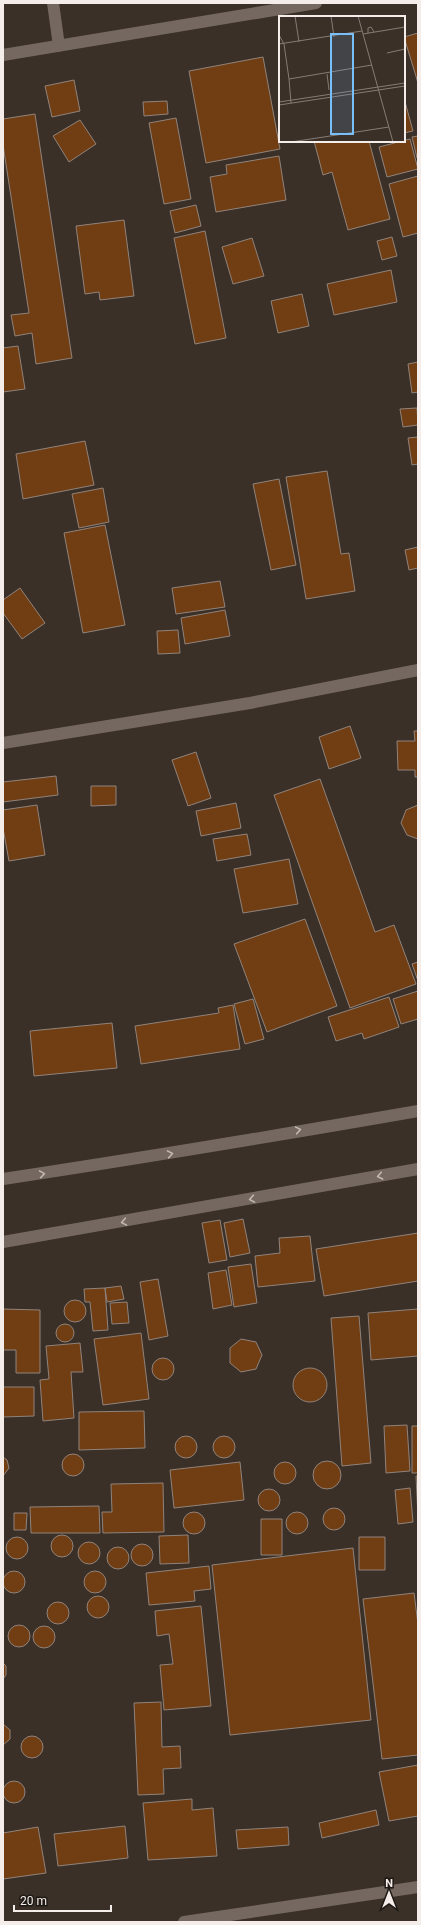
<svg xmlns="http://www.w3.org/2000/svg" width="421" height="1925" font-family="Roboto,sans-serif">
<style>
.building{fill:#713e14;stroke:#90837b}
.lines{fill:none;stroke-linecap:round;stroke-linejoin:round}
.street{stroke:#756860;stroke-width:12}
.oneway{stroke:#c2b8b2}
.inset-road{fill:none;stroke:#857c75;stroke-width:1}
.view{fill:#78bff7;fill-opacity:0.15;stroke:#78bff7;stroke-width:2}
.inset-edge{fill:none;stroke:#f5ede9;stroke-width:2}
</style>
<rect width="100%" height="100%" fill="#3a3028"/>
<path class="building" d="M418,33V83L404,37Z
M263,57L280,149L206,163L189,71Z
M74,80L80,111L52,117L45,86Z
M404,98L413,131L404,133Z
M167,101L168,114L144,116L143,102Z
M35,114L72,358L36,364L32,333L15,336L11,315L29,313L3,145V119Z
M176,118L191,199L164,204L149,123Z
M80,120L96,144L69,162L53,136Z
M418,136V158H417L412,137Z
M410,139L418,169L387,177L379,147Z
M314,141H369L390,219L348,230L332,172L323,175Z
M279,156L286,200L216,212L210,177L227,174L226,165Z
M418,176V233L403,237L389,184Z
M196,205L201,226L175,233L170,211Z
M124,220L134,296L100,300L99,292L85,294L76,226Z
M205,231L226,338L195,344L174,238Z
M392,237L397,256L382,260L377,241Z
M252,238L264,276L233,284L222,247Z
M391,270L397,302L334,315L327,284Z
M302,294L309,326L278,333L271,301Z
M18,346L25,389L3,392V348Z
M418,362V392L412,393L408,364Z
M417,408L418,425L403,427L400,409Z
M418,437V464L412,465L408,438Z
M85,441L94,485L23,499L16,454Z
M327,471L341,554L349,553L355,591L306,599L286,477Z
M279,479L296,565L271,570L253,484Z
M103,488L109,522L79,528L72,494Z
M105,525L125,625L83,633L64,533Z
M418,547V568L409,570L405,550Z
M220,581L225,607L176,614L172,588Z
M20,588L45,623L22,639L3,613V600Z
M225,610L230,636L185,644L181,618Z
M178,630L180,653L158,654L157,631Z
M350,726L361,758L329,769L319,737Z
M414,731H418V777H415V770H398L397,741H415Z
M196,752L211,798L188,806L172,760Z
M56,776L58,795L3,802V782Z
M320,779L375,932L394,925L416,984L350,1008L274,795Z
M91,786H116V805L91,806Z
M236,803L241,828L201,836L196,811Z
M37,805L45,855L9,861L3,828V810Z
M418,805V839L407,835L401,823L406,810Z
M247,834L251,855L217,861L213,839Z
M289,859L298,904L243,913L234,869Z
M305,919L337,1006L267,1032L234,944Z
M418,962V981L412,964Z
M418,991V1019L401,1024L393,999Z
M389,997L399,1027L364,1039L362,1033L336,1041L328,1017Z
M253,999L264,1039L245,1044L234,1004Z
M233,1005L240,1049L141,1064L135,1026L219,1013L218,1008Z
M112,1023L117,1068L34,1076L30,1031Z
M243,1219L250,1253L230,1257L224,1223Z
M220,1220L227,1260L209,1263L202,1223Z
M418,1233V1281L324,1296L316,1249Z
M310,1236L315,1281L258,1287L255,1256L280,1253L279,1238Z
M251,1264L257,1303L234,1307L228,1267Z
M226,1270L232,1305L213,1309L208,1273Z
M158,1279L168,1336L149,1340L140,1282Z
M121,1286L124,1299L107,1302L105,1288Z
M105,1288L108,1330L93,1331L90,1302H85L84,1289Z
M64 1311a11 11 0 1 1 22 0a11 11 0 1 1-22 0Z
M127,1302L129,1323L112,1324L110,1303Z
M3,1309L40,1310V1373H16V1350H3Z
M418,1309V1356L371,1360L368,1313Z
M359,1316L371,1463L342,1466L331,1318Z
M56 1333a9 9 0 1 1 18 0a9 9 0 1 1-18 0Z
M141,1333L149,1399L103,1405L94,1339Z
M241,1339L256,1342L262,1355L256,1369L241,1372L230,1363V1348Z
M80,1343L83,1372H71L74,1418L43,1421L40,1380L49,1379L46,1346Z
M152 1369a11 11 0 1 1 22 0a11 11 0 1 1-22 0Z
M293 1385a17 17 0 1 1 34 0a17 17 0 1 1-34 0Z
M3,1387H34V1416L3,1417Z
M144,1411L145,1448L79,1450V1412Z
M407,1425L410,1471L386,1473L384,1426Z
M412,1426H418V1473H412Z
M175 1447a11 11 0 1 1 22 0a11 11 0 1 1-22 0Z
M213 1447a11 11 0 1 1 22 0a11 11 0 1 1-22 0Z
M62 1465a11 11 0 1 1 22 0a11 11 0 1 1-22 0Z
M3,1457L7,1460L9,1468L3,1476Z
M313 1475a14 14 0 1 1 28 0a14 14 0 1 1-28 0Z
M274 1473a11 11 0 1 1 22 0a11 11 0 1 1-22 0Z
M240,1462L244,1500L174,1508L170,1470Z
M416,1476H418V1517Z
M163,1483L164,1532L103,1533L102,1512H112L111,1484Z
M410,1488L413,1522L398,1524L395,1490Z
M258 1500a11 11 0 1 1 22 0a11 11 0 1 1-22 0Z
M99,1506L100,1533H31L30,1507Z
M323 1519a11 11 0 1 1 22 0a11 11 0 1 1-22 0Z
M183 1523a11 11 0 1 1 22 0a11 11 0 1 1-22 0Z
M286 1523a11 11 0 1 1 22 0a11 11 0 1 1-22 0Z
M14,1513H27L26,1530H14Z
M261,1519H282V1555H261Z
M51 1546a11 11 0 1 1 22 0a11 11 0 1 1-22 0Z
M188,1535L189,1563L160,1564L159,1536Z
M6 1548a11 11 0 1 1 22 0a11 11 0 1 1-22 0Z
M359,1537H385V1570H359Z
M78 1553a11 11 0 1 1 22 0a11 11 0 1 1-22 0Z
M131 1555a11 11 0 1 1 22 0a11 11 0 1 1-22 0Z
M107 1558a11 11 0 1 1 22 0a11 11 0 1 1-22 0Z
M353,1548L371,1720L230,1735L212,1565Z
M209,1566L211,1589L194,1591L195,1601L149,1605L146,1573Z
M84 1582a11 11 0 1 1 22 0a11 11 0 1 1-22 0Z
M3 1582a11 11 0 1 1 22 0a11 11 0 1 1-22 0Z
M414,1593L418,1624V1755L382,1759L363,1599Z
M87 1607a11 11 0 1 1 22 0a11 11 0 1 1-22 0Z
M47 1613a11 11 0 1 1 22 0a11 11 0 1 1-22 0Z
M201,1606L211,1706L164,1710L160,1665L173,1664L169,1634L157,1636L155,1611Z
M8 1636a11 11 0 1 1 22 0a11 11 0 1 1-22 0Z
M33 1637a11 11 0 1 1 22 0a11 11 0 1 1-22 0Z
M3,1663L6,1666V1675L3,1679Z
M161,1702L162,1747L180,1746L181,1768L163,1769L164,1794L138,1795L134,1703Z
M3,1724L10,1730V1739L3,1745Z
M21 1747a11 11 0 1 1 22 0a11 11 0 1 1-22 0Z
M418,1765V1816L389,1821L379,1772Z
M3 1792a11 11 0 1 1 22 0a11 11 0 1 1-22 0Z
M192,1799V1810L213,1808L217,1856L148,1860L143,1803Z
M376,1810L379,1825L322,1838L319,1823Z
M125,1826L128,1858L58,1866L54,1834Z
M38,1827L46,1873L3,1879V1833Z
M288,1827L289,1845L238,1849L236,1830Z"/>
<g class="lines">
<path class="street" d="M53,3L59,46
M3,55L316,3
M3,743L250,703L418,670
M3,1179C142,1158 280,1135 418,1111
M3,1242L418,1169
M184,1922L418,1887"/>
</g>
<defs><path id="oneway-chevron" d="M-2-3.5L2.5 0L-2 3.5" fill="none" stroke-width="1.6" stroke-linecap="round" stroke-linejoin="round"/></defs>
<g class="oneway">
<use href="#oneway-chevron" transform="translate(298 1130) rotate(-10)"/>
<use href="#oneway-chevron" transform="translate(170 1154) rotate(-10)"/>
<use href="#oneway-chevron" transform="translate(42 1174) rotate(-9)"/>
<use href="#oneway-chevron" transform="translate(380 1176) rotate(169)"/>
<use href="#oneway-chevron" transform="translate(252 1199) rotate(170)"/>
<use href="#oneway-chevron" transform="translate(124 1222) rotate(170)"/>
</g>
<g transform="translate(279 16)">
<rect width="126" height="126" fill="#3a3028"/>
<path class="inset-road" d="M16,0L20,26M52,0L55,21M79,0L114,126M89,17V12L92,11L95,16M84,18L126,11M0,19L5,28L10,63L93,49M0,28L83,15M108,37L126,33M48,58L50,74M10,63L12,87M0,86L126,67M0,89L126,70M12,126L110,111"/>
<path class="view" d="M52,18H74V118H52Z"/>
<rect width="126" height="126" class="inset-edge"/>
</g>
<rect width="421" height="1925" fill="none" stroke="#f5ede9" stroke-width="8"/>
<g transform="translate(389 1893)" stroke="#1e1915" stroke-width="3" paint-order="stroke">
<path d="M0-3L7 15L0 10L-7 15Z" fill="#f5ede9"/>
<text y="-6" font-size="11" font-weight="bold" text-anchor="middle" fill="#f5ede9">N</text>
</g>
<path d="M14 1905v6h97v-6" fill="none" stroke="#f5ede9" stroke-width="2"/>
<text x="20" y="1905" font-size="12" fill="#f5ede9" stroke="#1e1915" stroke-width="3" paint-order="stroke">20 m</text>
</svg>
